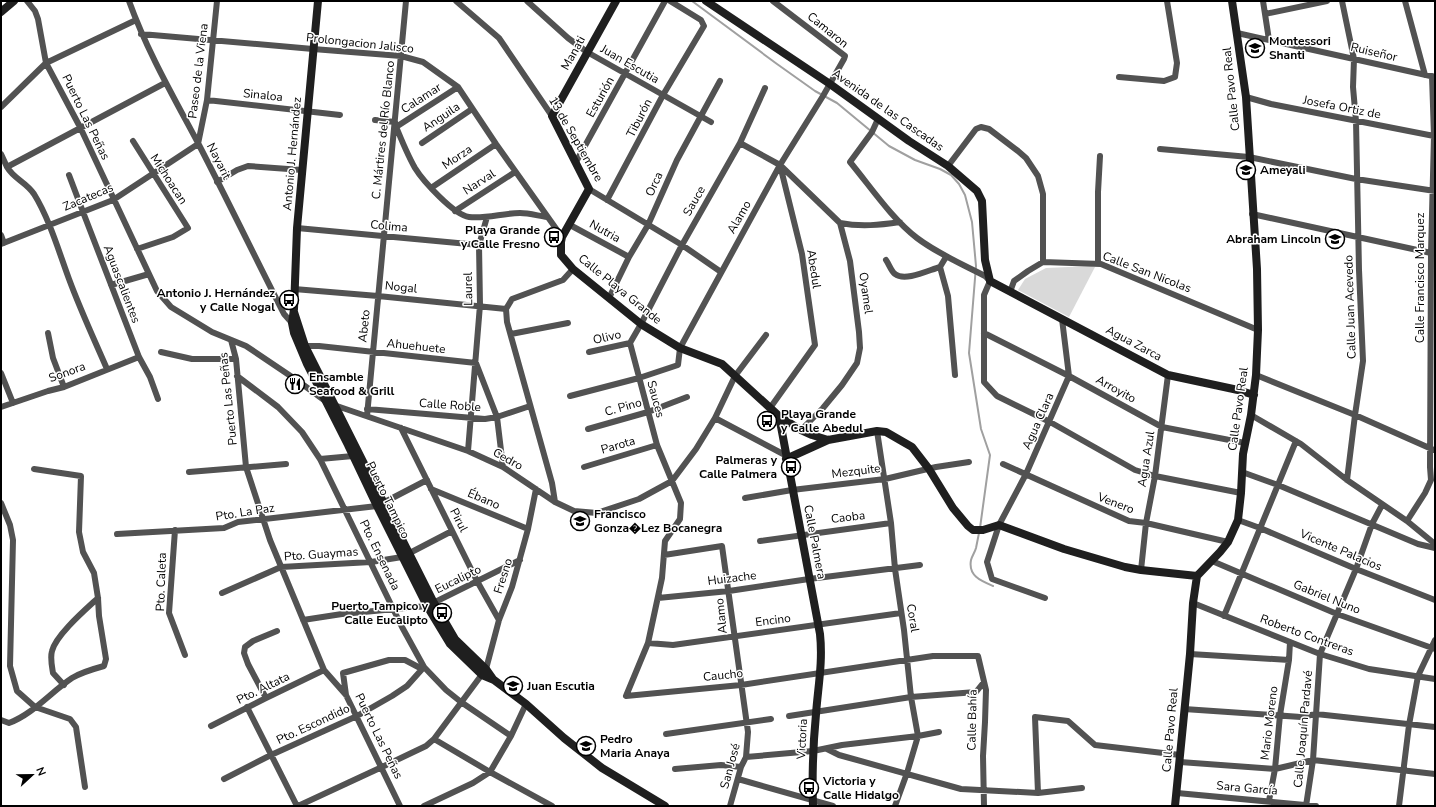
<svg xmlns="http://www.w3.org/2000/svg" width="1436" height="807" font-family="'Nunito Sans',sans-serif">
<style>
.green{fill:#d9d9d9}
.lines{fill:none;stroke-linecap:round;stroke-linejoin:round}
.stream{stroke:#a0a0a0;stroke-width:2}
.street{stroke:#525252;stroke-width:6}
.secondary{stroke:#1f1f1f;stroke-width:8}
.labels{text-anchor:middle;stroke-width:3;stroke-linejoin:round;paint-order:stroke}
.street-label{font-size:12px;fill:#000;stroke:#fff}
.poi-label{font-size:12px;font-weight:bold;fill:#000;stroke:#fff;text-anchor:start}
</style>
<rect width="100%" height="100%" fill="#fff"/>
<path class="green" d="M1091,266L1095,267L1069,317L1018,290L1025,279L1046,268Z"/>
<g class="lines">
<path class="stream" d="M692,1L777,64L815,91L837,103L889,146L915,160L940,169L951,175L959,184L965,195L972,222L976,266L969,353L981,429L990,455L980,528
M979,533C978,538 977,543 976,548C975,552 972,556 971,560C968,576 981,581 993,586"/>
<path class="street" d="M27,1L35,11L38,19L46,63L80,127L157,291L171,307L212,332L246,346L298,381L324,400
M129,1C147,51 173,96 198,143C227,199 255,257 284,314L292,323H294
M456,1L499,38L552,116
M527,1L568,38L587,52L711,122
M1263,1L1269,40
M1342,1L1354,59L1353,87L1356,121L1359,270L1363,361L1355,415L1347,480
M1405,1L1425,75
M1265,14L1327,1
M1237,33L1435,77
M141,34L313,49L401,56L423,62L458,87L496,144L562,237
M1119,77L1164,81L1175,77L1177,63L1167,1
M765,88L740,143L682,245L641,324L630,343L657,445L681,503L680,519L665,541L662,578L648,643L626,696L741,685L933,656H978L986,690L985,722L983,756L984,806
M1246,97L1271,104L1434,136
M207,100L340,115
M1,107L46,63L136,20
M878,119L872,132L850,162C870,186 892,219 917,238C938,254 962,264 985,276L990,281L984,295V382L997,396L1050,422L1135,470L1155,476L1241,493
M375,120L395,122
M395,124C401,139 407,154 415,168C423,181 454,215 469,217C486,219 503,213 520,213C529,213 539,216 547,217
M396,127L458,87
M133,141L188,228L173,237L137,249
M422,143L472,109
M740,143L780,165L840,223L850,261L859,332L860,348L857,363L842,385L823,408L801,430
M1160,149L1249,157L1356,179L1435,191
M1,154L7,167L165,83
M576,162L665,1
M948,166L976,129L981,127L989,129L1018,151L1026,158L1038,176L1043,194V262
M7,167C14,179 26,182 34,194C49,218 59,252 69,279C80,309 94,339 107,369
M69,175L83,212L139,357L150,377L158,399
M217,182L237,170L248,166L302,170
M431,188L496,144
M589,189L682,245L721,272
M607,200L663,95L704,26L701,20L670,1
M455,211L515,172
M1252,214L1431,253
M840,223C861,227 880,225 900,222
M570,225L629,257
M297,228L479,245
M1,235L4,243
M1,244L113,200L198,144L207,100L217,1
M946,257L940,267L948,296L955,375
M886,260C889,264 891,271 895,274C905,282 929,270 940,267
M1098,264V192L1100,156
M111,285L149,274
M294,289L378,296L506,309
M1010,292L1014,281L1028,271L1043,262L1101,264L1258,330
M609,298L629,257L648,225L677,160L720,81
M48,333L53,358L64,387
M984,333L1069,376L1162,427L1245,443
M511,334L568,323
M231,340L236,359L246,467L270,540L324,670L346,695L400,806
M305,346H319L476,363L497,417L503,467
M161,352L192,359H236
M589,352L630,343
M1,373L13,403
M1256,375L1355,415L1434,450
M237,376L278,407L302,432L320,459L402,627L424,667L446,690L461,702L511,736
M570,396L639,378L678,365L680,348L780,165L823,96L844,59L845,56L773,1
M334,405L468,451L503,467L555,502L574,511L597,513L639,499L672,481L696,449L715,418L735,376L766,335
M1,407L48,391L64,387L139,357
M770,408L815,345L802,254L780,165
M367,409L485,419L497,417L530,406
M1251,415L1301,444L1347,480L1407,521L1435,544
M367,416L406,1
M715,418L785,455
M401,428L477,581L499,620
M588,429L648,412L687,397
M877,431L891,523L895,569L904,630L911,697L918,736L907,773L895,806
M468,451L480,305L479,245L487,217
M320,459L353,456
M1003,464L1129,521L1146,523L1228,542
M584,467L657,445
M189,472L286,464
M1242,472L1278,485L1418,544L1435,548
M431,489L528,529
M745,498L792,490L885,479L936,467L969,462
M555,502L552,483L507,322L506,309L512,299L563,280L573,269
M1,503L10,525L13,540L10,666L17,691L35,707L70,719L76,727L85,787
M1238,520L1260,528L1356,569L1435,600
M1407,521L1425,493L1431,480L1430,467L1431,253L1434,136L1432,76
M175,530L169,613L185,655
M117,534L224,528L238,522L377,506L427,480
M760,541L891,523
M664,555L722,546L748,732L746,757L741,767L730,806
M1212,561L1337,614L1435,649
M1141,570L1146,523L1155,476L1168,375
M222,593L281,567L371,562L402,557L452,531
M658,598L729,591L809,579L920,565
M1045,598L992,579L987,562L999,525L1026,474L1069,376L1062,319
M1193,603L1320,654L1369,669L1435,679
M1224,616L1296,441
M303,620L342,614L427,606L520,560
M648,643L673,645L901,613
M1190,654L1289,660
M64,685L53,673C52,667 50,658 52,651C56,635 85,610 98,598
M346,695L343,673L389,660H405L422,669
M266,698L248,664L244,653L245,647L253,641L277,631
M247,707L297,806
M1184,709L1301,717L1316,714L1435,727
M789,716L911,697L976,692L984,682
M1,720L9,723C33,714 51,692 72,678C82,672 93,669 104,666L106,659L99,616L98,598L94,573L83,552L79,532L81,476L34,469
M211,726L266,698L324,670
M666,734L771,719
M434,739L490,772L552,806
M827,749L839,755L961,789L1038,793L1082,788
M746,757L813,751L842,745L918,736L939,732
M1180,762L1275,769L1313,760L1435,774
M675,769L721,765L741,767
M224,779L271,755L357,716L392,696L407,686L424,667
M738,779L833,806
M1038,793L1035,717L1068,721L1095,745L1180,755
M1177,793L1316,806
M298,806L382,767L426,746L434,739L486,669L499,620L512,587L528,529L536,489
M424,806L473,783L490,772L511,736L526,704
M1268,806L1275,769L1280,715L1289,660L1290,642
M1306,806L1313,760L1320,654L1356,569L1372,524L1382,505
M1399,806L1409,725L1418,676L1435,640"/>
<path class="secondary" d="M318,1L297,228L294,309L292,323L294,333L307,364L348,445L377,506L427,606L450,644L482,675L494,680L526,704L564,738L602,768L665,806
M616,1L552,116L589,189L562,237L561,242V255L573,269L641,324L680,348L722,364L779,416L801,430L812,435L828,440L877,431L886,432L912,447L929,469L953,508L968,526L973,530H983L999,525L1064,549L1125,567L1141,570L1197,576
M706,1L830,84L909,141L948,166L977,191L982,201L985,260L990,281L1168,375L1238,390L1254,395
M1,12L14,1
M294,312L305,346L434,603L455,639L486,669L493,679
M779,416L820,634C823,662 818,687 816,714C813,745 812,775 813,806
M786,459L828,440
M1175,806L1190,654L1193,603L1197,576L1220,552L1228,542L1238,520L1241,493L1243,454L1251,415L1256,375L1258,330L1257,269L1246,97L1232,1"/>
</g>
<defs>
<symbol id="school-ring" viewBox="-11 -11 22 22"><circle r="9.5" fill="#fff" stroke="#000" stroke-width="1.5"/><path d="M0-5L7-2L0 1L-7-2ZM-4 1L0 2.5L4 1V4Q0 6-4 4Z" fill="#000"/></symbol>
<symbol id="bus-ring" viewBox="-11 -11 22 22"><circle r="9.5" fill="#fff" stroke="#000" stroke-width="1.5"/><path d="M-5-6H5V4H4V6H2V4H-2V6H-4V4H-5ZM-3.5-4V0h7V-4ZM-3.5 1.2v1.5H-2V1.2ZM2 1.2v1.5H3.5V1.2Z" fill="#000"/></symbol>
<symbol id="restaurant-ring" viewBox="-11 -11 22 22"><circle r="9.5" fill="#fff" stroke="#000" stroke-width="1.5"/><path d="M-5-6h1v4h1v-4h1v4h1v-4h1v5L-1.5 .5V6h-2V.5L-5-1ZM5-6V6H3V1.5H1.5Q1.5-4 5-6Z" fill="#000"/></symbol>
</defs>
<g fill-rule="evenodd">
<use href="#school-ring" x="1244" y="37" width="22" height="22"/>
<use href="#school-ring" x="1235" y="159" width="22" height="22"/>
<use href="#bus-ring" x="543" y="226" width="22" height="22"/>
<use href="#school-ring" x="1324" y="228" width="22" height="22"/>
<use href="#bus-ring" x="278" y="289" width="22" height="22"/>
<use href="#restaurant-ring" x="284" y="373" width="22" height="22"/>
<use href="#bus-ring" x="756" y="410" width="22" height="22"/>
<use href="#bus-ring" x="780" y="456" width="22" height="22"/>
<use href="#school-ring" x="569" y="510" width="22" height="22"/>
<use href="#bus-ring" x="431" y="602" width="22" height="22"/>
<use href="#school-ring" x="502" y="675" width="22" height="22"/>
<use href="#school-ring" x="575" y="735" width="22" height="22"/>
<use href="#bus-ring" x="798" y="777" width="22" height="22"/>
</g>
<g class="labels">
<g class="street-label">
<text transform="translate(828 30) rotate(39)" y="4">Camaron</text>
<text transform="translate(360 43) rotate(6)" y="4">Prolongacion Jalisco</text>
<text transform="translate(1374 52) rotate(13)" y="4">Ruiseñor</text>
<text transform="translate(573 53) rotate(-61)" y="4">Manati</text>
<text transform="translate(630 64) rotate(30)" y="4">Juan Escutia</text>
<text transform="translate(198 71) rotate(-83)" y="4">Paseo de la Viena</text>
<text transform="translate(1231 89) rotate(-96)" y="4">Calle Pavo Real</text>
<text transform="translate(263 95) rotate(6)" y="4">Sinaloa</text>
<text transform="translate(600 97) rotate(-61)" y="4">Esturión</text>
<text transform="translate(421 98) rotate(-33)" y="4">Calamar</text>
<text transform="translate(1342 107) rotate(11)" y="4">Josefa Ortiz de</text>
<text transform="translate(888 110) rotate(35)" y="4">Avenida de las Cascadas</text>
<text transform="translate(86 117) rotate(64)" y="4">Puerto Las Peñas</text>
<text transform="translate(441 117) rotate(-34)" y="4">Anguila</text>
<text transform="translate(639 118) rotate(-63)" y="4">Tiburón</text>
<text transform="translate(383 130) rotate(-84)" y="4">C. Mártires del Río Blanco</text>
<text transform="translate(576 139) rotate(60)" y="4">13 de Septiembre</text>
<text transform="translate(292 154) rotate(-85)" y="4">Antonio J. Hernández</text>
<text transform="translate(457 157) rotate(-34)" y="4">Morza</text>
<text transform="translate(219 161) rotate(63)" y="4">Nayarit</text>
<text transform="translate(169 179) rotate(57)" y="4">Michoacan</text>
<text transform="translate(479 182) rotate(-33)" y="4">Narval</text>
<text transform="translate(654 184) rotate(-66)" y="4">Orca</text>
<text transform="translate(88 197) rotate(-23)" y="4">Zacatecas</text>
<text transform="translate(694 201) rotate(-60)" y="4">Sauce</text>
<text transform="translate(739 217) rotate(-61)" y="4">Alamo</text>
<text transform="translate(389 226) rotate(5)" y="4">Colima</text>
<text transform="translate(605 231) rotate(29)" y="4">Nutria</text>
<text transform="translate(814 269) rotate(81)" y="4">Abedul</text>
<text transform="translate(1147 272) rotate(21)" y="4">Calle San Nicolas</text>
<text transform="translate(1420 278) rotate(-90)" y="4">Calle Francisco Marquez</text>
<text transform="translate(122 284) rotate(69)" y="4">Aguascalientes</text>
<text transform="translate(401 287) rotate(6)" y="4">Nogal</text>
<text transform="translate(468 289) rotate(-91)" y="4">Laurel</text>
<text transform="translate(620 289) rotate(39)" y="4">Calle Playa Grande</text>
<text transform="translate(866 293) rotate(82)" y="4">Oyamel</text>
<text transform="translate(1350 307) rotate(-92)" y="4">Calle Juan Acevedo</text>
<text transform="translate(364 326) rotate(-84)" y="4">Abeto</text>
<text transform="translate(607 337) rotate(-13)" y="4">Olivo</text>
<text transform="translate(1134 343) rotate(28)" y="4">Agua Zarca</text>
<text transform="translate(416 346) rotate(6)" y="4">Ahuehuete</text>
<text transform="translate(67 372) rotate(-20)" y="4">Sonora</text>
<text transform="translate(1116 389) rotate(29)" y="4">Arroyito</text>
<text transform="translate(228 399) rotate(-96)" y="4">Puerto Las Peñas</text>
<text transform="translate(656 399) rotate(75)" y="4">Sauces</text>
<text transform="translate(450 405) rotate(4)" y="4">Calle Roble</text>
<text transform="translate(623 407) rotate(-16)" y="4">C. Pino</text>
<text transform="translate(1238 409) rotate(-82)" y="4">Calle Pavo Real</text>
<text transform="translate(1038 421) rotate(-66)" y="4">Agua Clara</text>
<text transform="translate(618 445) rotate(-16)" y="4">Parota</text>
<text transform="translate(508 459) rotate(29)" y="4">Cedro</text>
<text transform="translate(1146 459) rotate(-81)" y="4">Agua Azul</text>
<text transform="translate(856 471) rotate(-7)" y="4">Mezquite</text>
<text transform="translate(484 499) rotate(23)" y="4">Ébano</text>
<text transform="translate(388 500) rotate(64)" y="4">Puerto Tampico</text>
<text transform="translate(1116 503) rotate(21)" y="4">Venero</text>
<text transform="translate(245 512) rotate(-9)" y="4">Pto. La Paz</text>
<text transform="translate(848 517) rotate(-7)" y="4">Caoba</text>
<text transform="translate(459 520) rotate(63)" y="4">Pirul</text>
<text transform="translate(815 542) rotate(79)" y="4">Calle Palmera</text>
<text transform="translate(1341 550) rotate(23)" y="4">Vicente Palacios</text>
<text transform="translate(321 554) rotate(-4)" y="4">Pto. Guaymas</text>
<text transform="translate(380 555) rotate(64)" y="4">Pto. Ensenada</text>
<text transform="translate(503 576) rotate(-72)" y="4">Fresno</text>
<text transform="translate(732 578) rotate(-7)" y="4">Huizache</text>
<text transform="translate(458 579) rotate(-26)" y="4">Eucalipto</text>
<text transform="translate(161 582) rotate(-88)" y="4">Pto. Caleta</text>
<text transform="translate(1327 597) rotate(22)" y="4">Gabriel Nuno</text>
<text transform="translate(721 616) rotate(-96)" y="4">Alamo</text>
<text transform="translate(913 618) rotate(81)" y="4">Coral</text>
<text transform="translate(773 620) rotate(-7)" y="4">Encino</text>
<text transform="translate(1307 635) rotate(20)" y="4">Roberto Contreras</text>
<text transform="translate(723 675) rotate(-6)" y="4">Caucho</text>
<text transform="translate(263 688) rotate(-26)" y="4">Pto. Altata</text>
<text transform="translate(972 720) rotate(-89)" y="4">Calle Bahía</text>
<text transform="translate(1269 723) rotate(-83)" y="4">Mario Moreno</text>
<text transform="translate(313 724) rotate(-25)" y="4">Pto. Escondido</text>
<text transform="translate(1303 729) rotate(-85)" y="4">Calle Joaquín Pardavé</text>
<text transform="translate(1170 730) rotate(-85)" y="4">Calle Pavo Real</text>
<text transform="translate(379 736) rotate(64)" y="4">Puerto Las Peñas</text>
<text transform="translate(802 739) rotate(-87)" y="4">Victoria</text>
<text transform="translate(730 766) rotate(-75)" y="4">San José</text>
<text transform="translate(1247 788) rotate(5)" y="4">Sara García</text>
</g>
<g class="poi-label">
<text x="1269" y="45">Montessori<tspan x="1269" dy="14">Shanti</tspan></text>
<text x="1260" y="174">Ameyali</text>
<text x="540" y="234" text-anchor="end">Playa Grande<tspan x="540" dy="14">y Calle Fresno</tspan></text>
<text x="1321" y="243" text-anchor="end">Abraham Lincoln</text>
<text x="275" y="297" text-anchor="end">Antonio J. Hernández<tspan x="275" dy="14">y Calle Nogal</tspan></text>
<text x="309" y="381">Ensamble<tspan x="309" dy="14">Seafood &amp; Grill</tspan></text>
<text x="781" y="418">Playa Grande<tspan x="781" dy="14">y Calle Abedul</tspan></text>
<text x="777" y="464" text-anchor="end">Palmeras y<tspan x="777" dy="14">Calle Palmera</tspan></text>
<text x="594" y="518">Francisco<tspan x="594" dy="14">Gonza�Lez Bocanegra</tspan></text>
<text x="428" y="610" text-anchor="end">Puerto Tampico y<tspan x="428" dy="14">Calle Eucalipto</tspan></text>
<text x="527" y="690">Juan Escutia</text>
<text x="600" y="743">Pedro<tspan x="600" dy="14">Maria Anaya</tspan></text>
<text x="823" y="785">Victoria y<tspan x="823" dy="14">Calle Hidalgo</tspan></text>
</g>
</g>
<rect width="1436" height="807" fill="none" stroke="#000000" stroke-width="4"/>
<g transform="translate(32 775) rotate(68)" stroke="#ffffff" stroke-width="3" paint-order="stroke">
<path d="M0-3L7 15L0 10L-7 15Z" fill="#000000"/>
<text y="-6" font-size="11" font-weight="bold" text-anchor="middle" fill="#000000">N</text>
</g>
</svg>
